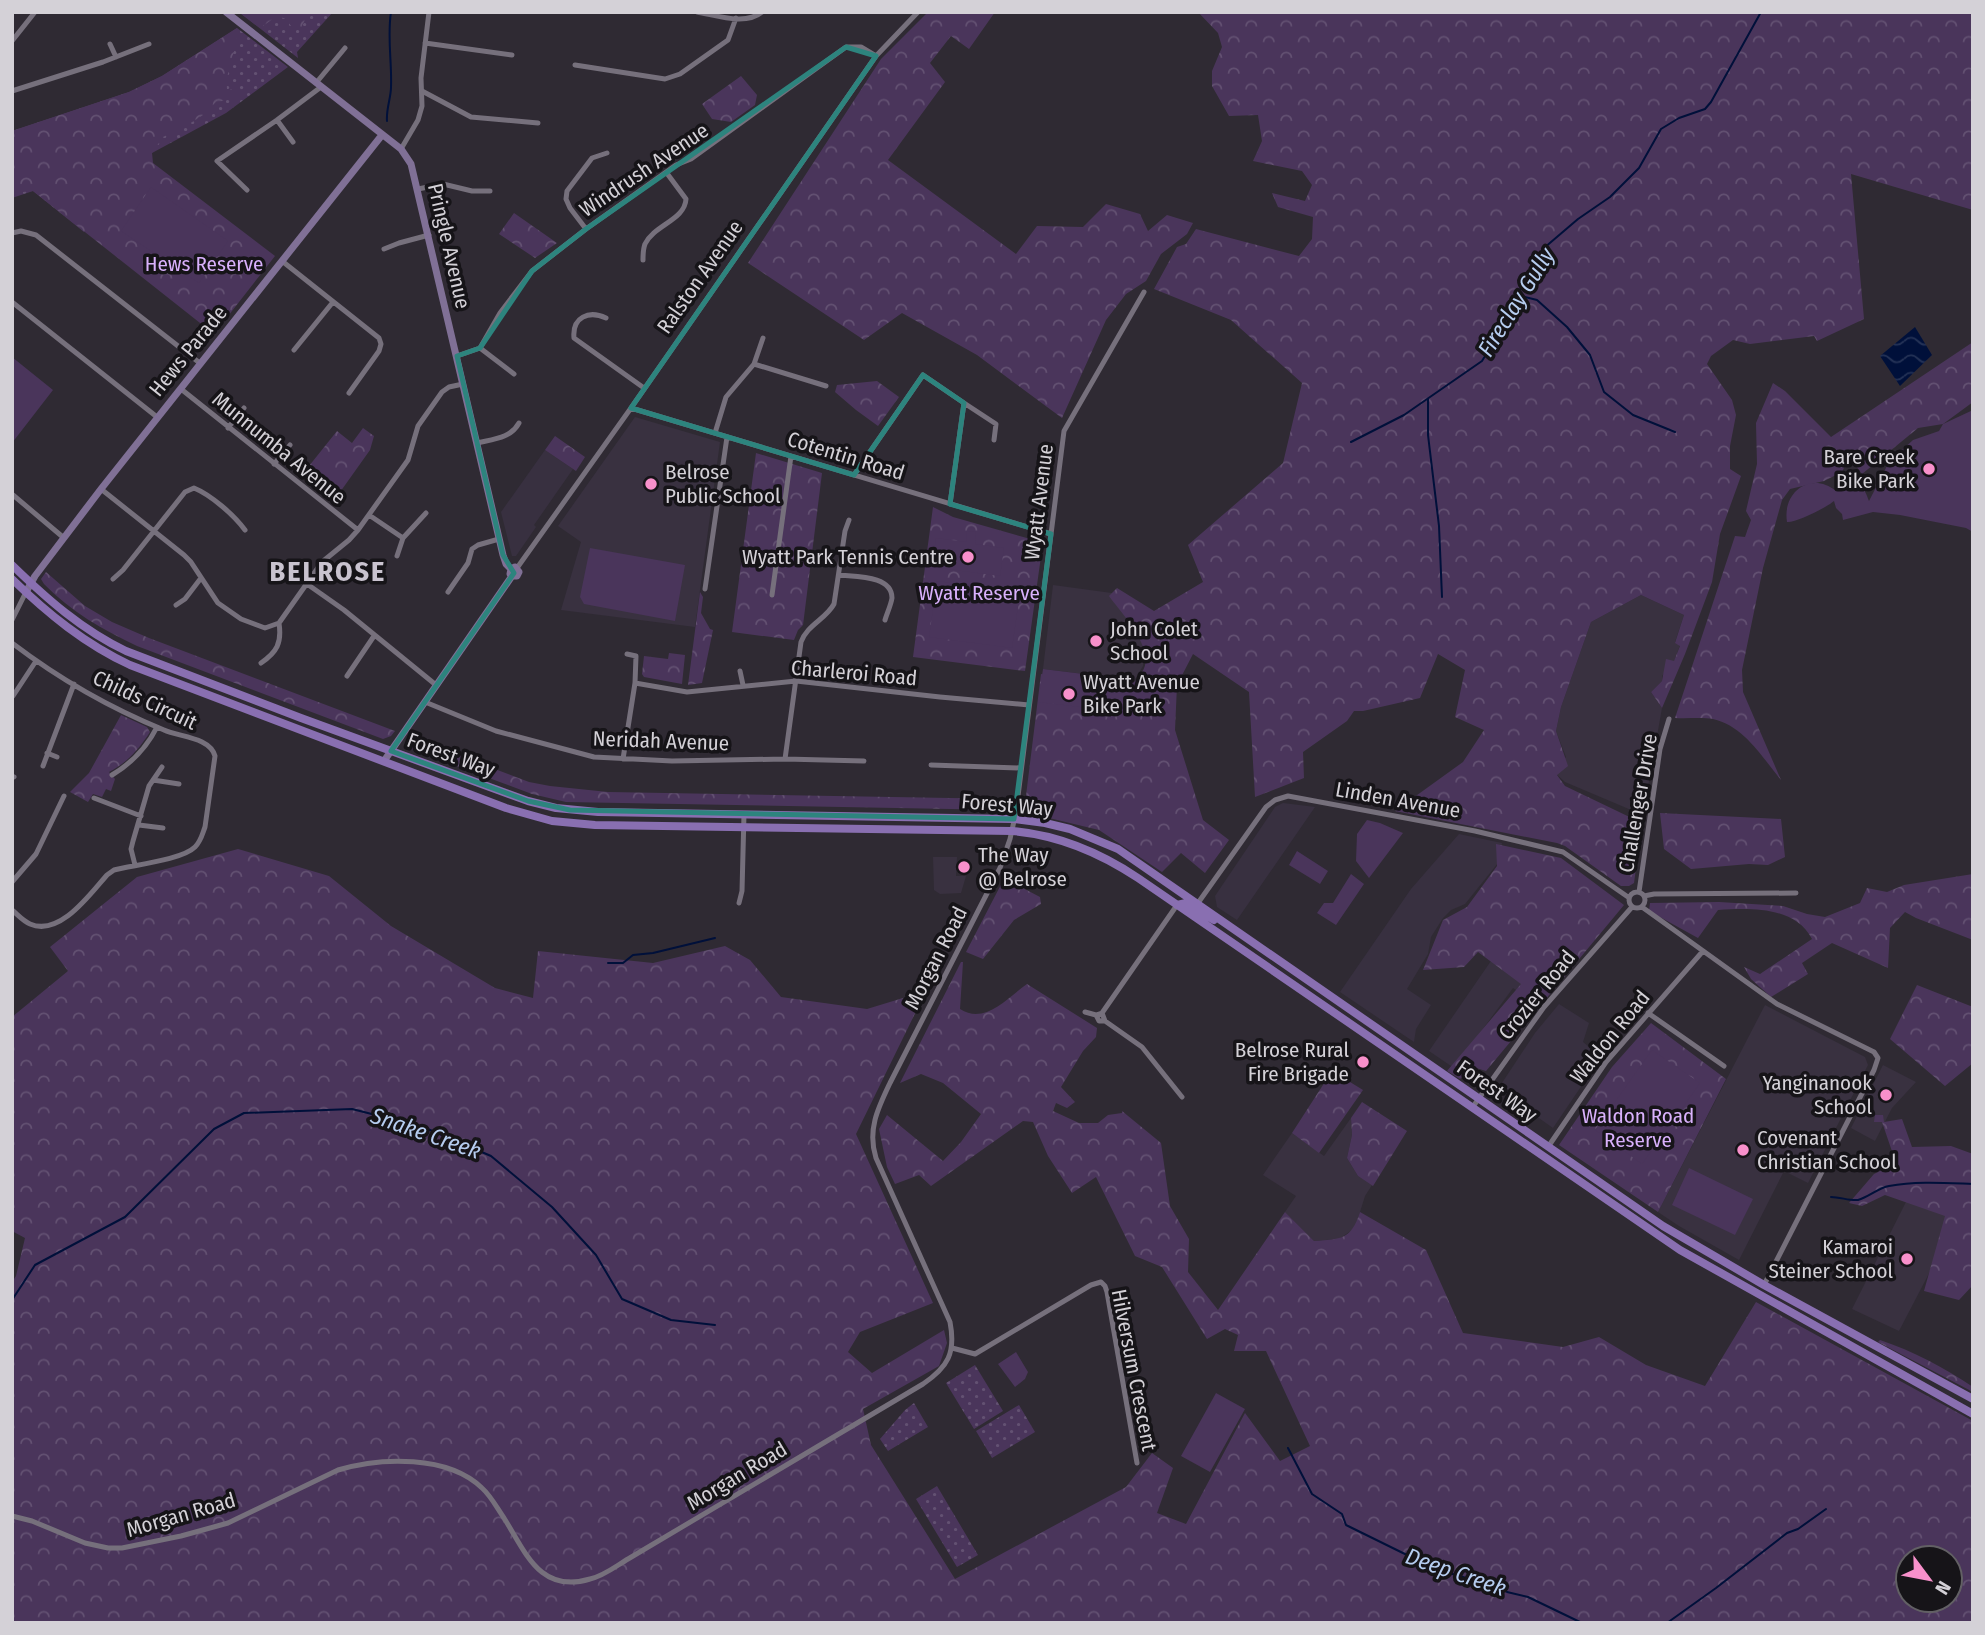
<svg xmlns="http://www.w3.org/2000/svg" width="1985" height="1635" font-family="'Fira Sans Condensed',sans-serif">
<style>
.commercial{fill:#383040}
.built{fill:#393140}
.grass{fill:url(#grass-dots)}
.forest{fill:url(#forest-crowns);fill-rule:evenodd}
.garden{fill:#4a355b}
.water{fill:url(#water-waves)}
.lines{fill:none;stroke-linecap:round;stroke-linejoin:round}
.stream{stroke:#00103a;stroke-width:2}
.street{stroke:#76707c;stroke-width:5}
.secondary{stroke:#807096;stroke-width:7}
.primary{stroke:#896fb1;stroke-width:8}
.marked{fill:none;stroke:#2d847e;stroke-width:5;stroke-linejoin:round}
.poi-dot{fill:#f890cb;stroke:#161418;stroke-width:2.5}
.labels{text-anchor:middle;stroke-width:7;stroke-linejoin:round;paint-order:stroke}
.street-label{font-size:21px;fill:#d4d1d7;stroke:#161418}
.park-label{font-size:21px;fill:#d9b1fc;stroke:#161418}
.poi-label{font-size:21px;fill:#d4d1d7;stroke:#161418;text-anchor:end}
.water-label{font-size:23px;font-style:italic;fill:#b6cdf0;stroke:#161418}
.district-label{font-size:28px;font-weight:bold;letter-spacing:2px;fill:#c9c3cf;stroke:#161418}
</style>
<defs>
<pattern id="grass-dots" width="8" height="8" patternUnits="userSpaceOnUse" patternTransform="scale(1.75)"><rect width="8" height="8" fill="#4a355b"/><path d="M2 2h.1M6 6h.1" fill="none" stroke="#635172" stroke-width="1.8" stroke-linecap="round"/></pattern>
<pattern id="forest-crowns" width="20" height="18" patternUnits="userSpaceOnUse" patternTransform="scale(1.75)"><rect width="20" height="18" fill="#4a355b"/><path d="M2 6a3 3 0 1 1 6 0M12 15a3 3 0 1 1 6 0" fill="none" stroke="#635172"/></pattern>
<pattern id="water-waves" width="16" height="10" patternUnits="userSpaceOnUse" patternTransform="scale(1.75)"><rect width="16" height="10" fill="#00103a"/><path d="M0 5q4-4 8 0t8 0" fill="none" stroke="#243256"/></pattern>
</defs>
<rect width="100%" height="100%" fill="#2f2a33"/>
<path class="commercial" d="M545,450L573,469L534,525L536,527L516,556H512L501,512Z
M1283,803L1315,807L1237,920L1217,907L1215,896L1275,807Z
M1459,834L1502,843L1498,863L1465,904L1451,910L1443,918L1431,937L1428,954L1407,989L1431,1005L1416,1029L1414,1042L1340,992L1411,889Z
M1493,958L1546,996L1538,1005L1513,988L1454,1068L1429,1051Z
M1559,1004L1589,1023L1583,1042L1601,1057L1553,1128L1498,1089L1535,1033Z"/>
<path class="built" d="M635,417L720,442L695,627L561,610L581,542L558,526Z
M1053,585L1119,594L1146,629L1143,666L1136,678L1119,689L1108,683L1100,676L1043,669Z
M1641,595L1684,615L1675,642L1680,645L1674,662L1662,676V681L1651,692L1662,708L1643,815L1565,782L1553,771L1566,757L1556,731L1561,707L1591,622Z
M933,857H957L956,876H966L961,893L940,894L934,890Z
M1765,1005L1865,1057L1868,1065L1808,1183L1784,1171L1739,1260L1679,1226L1658,1212Z
M1883,1065L1916,1082L1892,1108L1875,1141L1851,1128Z
M1351,1118L1352,1135L1347,1158L1358,1176L1372,1185L1365,1196L1355,1228L1339,1239L1314,1241L1285,1212L1296,1196L1263,1175L1292,1133L1324,1156Z
M1908,1198L1963,1208L1899,1331L1852,1309Z"/>
<path class="grass" d="M333,12L297,52L298,58L240,13Z
M237,28L288,67L226,113L152,153L145,154L84,232L33,191L12,198V131L129,92L162,76Z
M975,1365L1003,1411L974,1429L946,1383Z
M914,1403L928,1427L888,1451L880,1439L905,1410Z
M1019,1405L1035,1432L992,1458L976,1431Z
M937,1486L978,1555L957,1567L916,1499Z"/>
<path class="forest" d="M308,12L302,27L291,26L286,19L277,16L260,28L240,13Z
M928,12H995L969,49L951,36L930,63L945,82L888,160L1016,254L1037,226L1083,227L1106,204L1140,214L1148,231L1167,215L1193,223L1187,234L1161,254L1146,281L1126,294L1106,320L1062,418L977,355L902,313L864,340L748,263L881,59Z
M1198,12H1973V210L1851,174L1864,319L1817,341L1814,336L1750,344L1733,340L1711,356L1707,364L1732,400L1736,415L1730,446V469L1741,476L1720,534L1712,582L1685,654L1662,708L1651,692L1662,681L1666,659L1674,661L1680,646L1675,643L1684,615L1641,595L1591,622L1561,707L1556,731L1568,766L1557,775L1565,786L1642,823L1634,883L1629,886H1621L1565,846L1557,843L1395,811L1463,762L1484,730L1455,717L1465,670L1438,654L1420,698L1363,711H1354L1347,721L1303,752L1304,778L1255,797L1249,692L1193,654L1177,685L1175,730L1203,820L1229,840L1205,873L1181,853L1162,872L1099,830L1024,812L1041,674L1096,682L1123,692C1129,686 1138,680 1142,672C1157,650 1122,614 1109,596L1117,588L1154,611L1203,582L1188,545L1283,463L1302,383L1231,320L1154,289L1177,247L1186,244L1196,229L1299,256L1312,239L1313,217L1278,207L1272,193L1305,201L1312,185L1302,171L1253,161L1262,141L1258,115L1229,116L1212,86V71L1222,47L1218,33Z
M237,28C239,49 225,68 227,89L247,90L239,96L215,103L203,115L186,126L163,137L152,153L153,163L275,256L214,334L33,191L12,193V131L129,92L162,76Z
M741,76L757,95L755,105L731,122L712,119L702,104Z
M514,213L557,243L535,258L499,234Z
M1973,342V402L1943,424L1918,428L1862,474L1849,457L1842,472L1824,481L1790,489L1782,500L1763,568L1742,670L1743,692L1781,780C1762,757 1744,726 1713,719C1701,717 1687,719 1675,718L1735,536L1745,537L1751,520L1746,511L1757,464L1756,423L1773,383L1785,391L1831,437Z
M877,381L899,397L878,426L856,410L835,392L837,385Z
M363,428L374,436L370,450L333,502L301,476L337,431L352,443Z
M555,436L585,457L576,471L545,450Z
M756,453L822,473L803,625L798,630L794,640L732,632Z
M933,507L953,517L1041,542L1042,549L1025,671L913,657Z
M46,572L85,606L112,622L149,638L395,731L391,736L383,739L137,646C103,630 70,611 44,584L41,579Z
M700,592L703,597L701,613L710,629L713,630L702,683L688,685Z
M669,653L685,655L682,684L644,677L642,674L644,656L668,659Z
M121,715L147,727L150,732C139,749 127,763 109,772L115,779L111,791L106,789L102,797L93,794L88,802L70,792L89,773Z
M410,737L529,782L550,786L608,792L1008,799L1005,810L566,802L532,794L408,748L406,745Z
M1660,813L1781,819L1785,857L1768,865L1749,864L1691,869L1664,849Z
M1496,844L1561,858L1624,905L1486,1071L1473,1067L1460,1079L1447,1071L1521,984L1478,952L1464,967L1423,970L1443,920L1467,907L1497,866Z
M238,849L329,876L391,926L495,988L533,998L538,951L653,963L725,946L750,960L781,997L867,1009L926,991L856,1134L933,1303L860,1332L848,1352L872,1373L944,1330L947,1343L939,1366L863,1409L871,1445L955,1579L1126,1487L1152,1453L1173,1468L1157,1513L1186,1524L1245,1413L1280,1461L1310,1446L1266,1351H1234L1238,1335L1225,1329L1207,1339L1162,1267L1135,1256L1096,1177L1072,1193L1048,1156L1033,1122L1023,1121L931,1186L919,1175L895,1184L887,1167L879,1129L887,1115L943,1161L961,1142L981,1114L943,1083L921,1074L900,1083L961,962H963L960,1009C985,1025 1007,998 1027,984L1097,1028L1096,1037L1083,1051L1061,1087L1075,1102L1067,1108L1056,1103L1053,1111L1079,1123H1098L1108,1115L1122,1113V1111L1161,1143L1170,1206L1189,1239L1188,1272L1218,1310L1285,1212L1314,1241C1341,1239 1351,1240 1360,1212L1426,1250L1463,1333L1563,1347L1599,1337L1646,1365L1705,1386L1756,1302L1973,1421V1623H12V1282L16,1276L25,1238L12,1231V1017L68,971L50,947L137,877ZM1908,1558H1950V1600H1908Z
M1007,873L1017,885L1040,897L1041,904L1014,920L983,959L966,952Z
M1973,874V940L1916,918L1905,912L1890,928L1888,968L1832,943L1802,963L1808,974L1771,997L1751,979L1744,967L1760,974L1812,939C1795,906 1750,908 1718,910L1698,938L1649,911L1650,903L1719,902L1783,906L1807,914L1825,917L1860,903L1867,888L1887,892L1904,885Z
M1917,985L1973,1007V1063L1945,1086L1890,1039Z
M1651,1023L1726,1079L1658,1212L1559,1145L1612,1067Z
M1332,1071L1363,1090L1319,1153L1292,1133Z
M1362,1102L1407,1131L1373,1186L1358,1176L1347,1158L1352,1135L1351,1118Z
M1875,1115H1883L1884,1122L1902,1119L1912,1147L1951,1146L1973,1154V1285L1959,1300L1924,1291L1945,1216L1885,1195L1862,1206L1849,1203L1874,1174L1896,1163L1882,1122H1874Z
M1880,1340C1913,1351 1945,1368 1973,1387V1392L1878,1342Z"/>
<path class="garden" d="M151,187L228,241L199,283L121,231Z
M12,357L53,390L12,443Z
M1973,410V532L1966,528L1900,515L1873,512L1843,520L1842,514L1836,508L1834,501C1827,507 1796,523 1787,522C1782,491 1812,471 1836,491C1849,462 1863,483 1869,501L1889,462L1913,440L1939,431L1943,424Z
M967,531L976,532L975,544L1004,548L1000,576L932,567L936,538L966,542Z
M590,548L685,565L675,621L584,604L580,597Z
M937,581L1020,592L1012,648L929,637Z
M1043,669L1100,676L1097,709L1038,702Z
M1367,820L1380,823L1403,833L1369,878L1356,861L1357,834Z
M1297,851L1328,871L1320,884L1289,865Z
M1351,874L1364,884L1336,925L1317,913L1324,903H1333Z
M1652,1050L1700,1083L1642,1164L1595,1130Z
M1689,1168L1753,1199L1735,1235L1672,1205Z
M1016,1352L1028,1372L1025,1379L1015,1387L998,1364Z
M1216,1393L1245,1409L1210,1472L1181,1456Z"/>
<path class="water" d="M1915,327L1932,355L1900,386L1880,356Z"/>
<g class="lines">
<path class="stream" d="M387,121C386,109 391,98 391,87C392,61 387,37 391,12
M1517,295L1537,300L1567,327L1590,355L1604,392L1633,415L1675,432
M1428,399V435L1439,526L1442,597
M1351,442L1404,415L1482,361L1502,328L1517,295L1544,248L1578,219L1610,197L1639,168L1661,129L1679,118L1705,109L1711,102L1761,12
M608,963H623L633,955L653,953L715,938
M1831,1197C1840,1197 1850,1201 1858,1200C1869,1197 1878,1188 1889,1186C1916,1181 1945,1183 1973,1184
M12,1300L35,1265L125,1217L214,1129L244,1113L352,1109L423,1127L491,1156L552,1207L596,1255L622,1299L671,1320L715,1325
M1288,1448L1312,1494L1342,1514L1346,1525L1411,1557L1422,1565L1500,1588L1507,1592L1528,1597L1582,1623
M1667,1623L1716,1588L1787,1533L1798,1529L1826,1509"/>
<path class="street" d="M697,12C716,15 745,26 762,12
M12,41L35,12
M425,43L512,55
M110,44L116,57
M575,65L665,79L680,74L728,40L736,18
M316,83L345,48
M12,91L103,62L149,44
M422,91L471,117L538,123
M277,120L293,142
M401,149L418,120L422,106L421,78L429,12
M418,189L443,184L472,191H490
M247,190L217,161L277,120L321,87
M586,229L570,208L566,199L567,191L592,158L607,153
M12,233L21,231L36,235L201,364
M384,249L399,243L429,235
M643,260C643,254 643,249 645,244C654,225 685,220 686,199L666,172
M282,261L379,338L381,344L379,351L349,393
M12,302L157,417
M606,318C589,310 572,317 574,338L644,388
M480,348L514,374
M294,350L333,302
M457,356L480,348L500,313L532,271L586,229L676,165L691,159L846,47H861L876,56
M754,364L763,338
M181,389L358,530
M964,403L996,424L994,440
M631,408L1051,534
M228,428L244,408
M715,433L726,397L754,364L826,386
M477,443C494,439 511,438 519,423
M274,464L290,445
M854,475L923,375L964,403L950,504
M101,489L184,555L191,562L218,603L241,619L265,628L279,623L322,562L349,540L358,530L408,460L418,426L442,392L449,387L463,384
M13,495L64,538
M369,515L403,538
M397,556L403,538L426,513
M517,568L631,408L876,56L918,12
M839,575C855,577 892,575 892,598C891,605 887,613 885,620
M113,579L123,570L185,492L194,488C211,495 234,515 245,530
M307,584L344,610L436,685
M705,589L727,437
M448,592L468,563L472,549L478,545L499,539
M772,595L791,456
M176,605L185,599L201,578
M12,620L26,592
M12,643C58,678 110,708 164,730C179,737 210,737 215,756L205,827C202,835 201,841 195,847C182,860 133,865 114,870L107,875C90,894 60,937 30,924C23,921 18,915 12,910
M261,663C277,652 282,643 279,623
M740,671L743,685
M347,676L374,636
M635,683L687,692L796,681L940,697L1029,705
M13,696L36,661
M425,702L496,731L594,757L672,761L785,759L864,761
M47,753L57,757
M623,759L635,683L636,656L627,654
M785,759L801,642C807,625 826,619 834,604L845,531L849,520
M931,765L1021,768
M43,766L74,684
M112,775C132,763 147,747 157,727
M12,776L14,777
M153,780L179,784
M94,798L141,816
M139,825L163,828
M135,865L131,849L133,841L149,786L162,767
M12,882L36,854L64,796
M1629 900a8 8 0 1 1 16 0a8 8 0 1 1-16 0Z
M1639,892L1660,749L1669,719
M1644,896L1654,894L1796,893
M739,903L742,891L744,814
M1198,903L1266,807L1275,800L1288,796L1475,831L1563,852L1628,897
M1642,907L1777,1004L1874,1052L1878,1058L1874,1070L1764,1285
M1085,1012L1096,1015L1102,1013L1105,1021H1099L1096,1015
M1102,1013L1177,905
M1648,1013L1724,1066
M1105,1021L1142,1047L1182,1097
M1472,1108L1544,1007L1632,907
M1548,1147L1606,1062L1703,951
M952,1348L975,1354L980,1351L1091,1285L1101,1282L1105,1286L1107,1292L1137,1463
M12,1516L32,1521L85,1543L108,1548H122L181,1536L228,1523L338,1470C381,1457 448,1455 482,1488C491,1496 497,1508 504,1518C526,1553 540,1594 590,1579C604,1576 616,1566 628,1559L923,1384C948,1367 956,1353 950,1322L876,1158C867,1130 878,1108 890,1083L1000,868L1010,839L1016,812L1064,431L1144,292"/>
<path class="secondary" d="M226,12L401,149L411,164L503,555L506,564L511,569L510,574L512,576L384,761
M511,569L515,567L519,572L517,576H512
M26,592L35,576L101,489L382,135"/>
<path class="primary" d="M12,565C47,599 82,630 126,651L301,718L528,801L556,808L598,812L1014,819L1045,823L1070,829L1118,849L1663,1226L1764,1285L1973,1399
M12,579C48,614 85,644 130,665L506,808L552,821L595,825L1012,831C1059,835 1099,852 1138,878L1680,1250L1973,1414
M1177,905L1186,903L1214,920"/>
</g>
<path class="marked" d="M846,47L876,56L631,408L854,475L923,375L964,403L950,504L1051,534L1014,819L570,810L528,801L391,751L514,573L503,555L457,356L480,348L532,271L586,229Z"/>
<g class="poi-dot">
<circle cx="1929" cy="469" r="7"/>
<circle cx="651" cy="484" r="7"/>
<circle cx="968" cy="557" r="7"/>
<circle cx="1096" cy="641" r="7"/>
<circle cx="1069" cy="694" r="7"/>
<circle cx="964" cy="867" r="7"/>
<circle cx="1363" cy="1062" r="7"/>
<circle cx="1886" cy="1095" r="7"/>
<circle cx="1743" cy="1150" r="7"/>
<circle cx="1907" cy="1259" r="7"/>
</g>
<g class="labels">
<g class="street-label">
<text transform="translate(644 170) rotate(-34)" y="7">Windrush Avenue</text>
<text transform="translate(449 246) rotate(77)" y="7">Pringle Avenue</text>
<text transform="translate(700 277) rotate(-55)" y="7">Ralston Avenue</text>
<text transform="translate(188 351) rotate(-51)" y="7">Hews Parade</text>
<text transform="translate(279 448) rotate(39)" y="7">Munnumba Avenue</text>
<text transform="translate(846 456) rotate(17)" y="7">Cotentin Road</text>
<text transform="translate(1039 502) rotate(-83)" y="7">Wyatt Avenue</text>
<text transform="translate(854 673) rotate(5)" y="7">Charleroi Road</text>
<text transform="translate(145 700) rotate(25)" y="7">Childs Circuit</text>
<text transform="translate(661 741) rotate(2)" y="7">Neridah Avenue</text>
<text transform="translate(451 755) rotate(20)" y="7">Forest Way</text>
<text transform="translate(1398 800) rotate(10)" y="7">Linden Avenue</text>
<text transform="translate(1638 803) rotate(-80)" y="7">Challenger Drive</text>
<text transform="translate(1007 805) rotate(5)" y="7">Forest Way</text>
<text transform="translate(936 958) rotate(-63)" y="7">Morgan Road</text>
<text transform="translate(1537 995) rotate(-51)" y="7">Crozier Road</text>
<text transform="translate(1610 1037) rotate(-51)" y="7">Waldon Road</text>
<text transform="translate(1497 1091) rotate(35)" y="7">Forest Way</text>
<text transform="translate(1134 1370) rotate(79)" y="7">Hilversum Crescent</text>
<text transform="translate(737 1476) rotate(-31)" y="7">Morgan Road</text>
<text transform="translate(181 1515) rotate(-16)" y="7">Morgan Road</text>
</g>
<g class="park-label">
<text x="204" y="271">Hews Reserve</text>
<text x="979" y="600">Wyatt Reserve</text>
<text x="1638" y="1123">Waldon Road<tspan x="1638" dy="24">Reserve</tspan></text>
</g>
<g class="poi-label">
<text x="1915" y="464">Bare Creek<tspan x="1915" dy="24">Bike Park</tspan></text>
<text x="665" y="479" text-anchor="start">Belrose<tspan x="665" dy="24">Public School</tspan></text>
<text x="954" y="564">Wyatt Park Tennis Centre</text>
<text x="1110" y="636" text-anchor="start">John Colet<tspan x="1110" dy="24">School</tspan></text>
<text x="1083" y="689" text-anchor="start">Wyatt Avenue<tspan x="1083" dy="24">Bike Park</tspan></text>
<text x="978" y="862" text-anchor="start">The Way<tspan x="978" dy="24">@ Belrose</tspan></text>
<text x="1349" y="1057">Belrose Rural<tspan x="1349" dy="24">Fire Brigade</tspan></text>
<text x="1872" y="1090">Yanginanook<tspan x="1872" dy="24">School</tspan></text>
<text x="1757" y="1145" text-anchor="start">Covenant<tspan x="1757" dy="24">Christian School</tspan></text>
<text x="1893" y="1254">Kamaroi<tspan x="1893" dy="24">Steiner School</tspan></text>
</g>
<g class="water-label">
<text transform="translate(1516 302) rotate(-58)" y="8">Fireclay Gully</text>
<text transform="translate(426 1133) rotate(19)" y="8">Snake Creek</text>
<text transform="translate(1456 1572) rotate(19)" y="8">Deep Creek</text>
</g>
<g class="district-label">
<text x="328" y="581">BELROSE</text>
</g>
</g>
<rect width="1985" height="1635" fill="none" stroke="#d4d1d7" stroke-width="28"/>
<g transform="translate(1929 1579) rotate(122)"><circle r="33" fill="#161418" stroke="#626064" stroke-width="2"/>
<path d="M0-5L12 26L0 18L-12 26Z" fill="#f890cb"/>
<text y="-10" font-size="19" font-weight="bold" text-anchor="middle" fill="#d4d1d7">N</text>
</g>
</svg>
